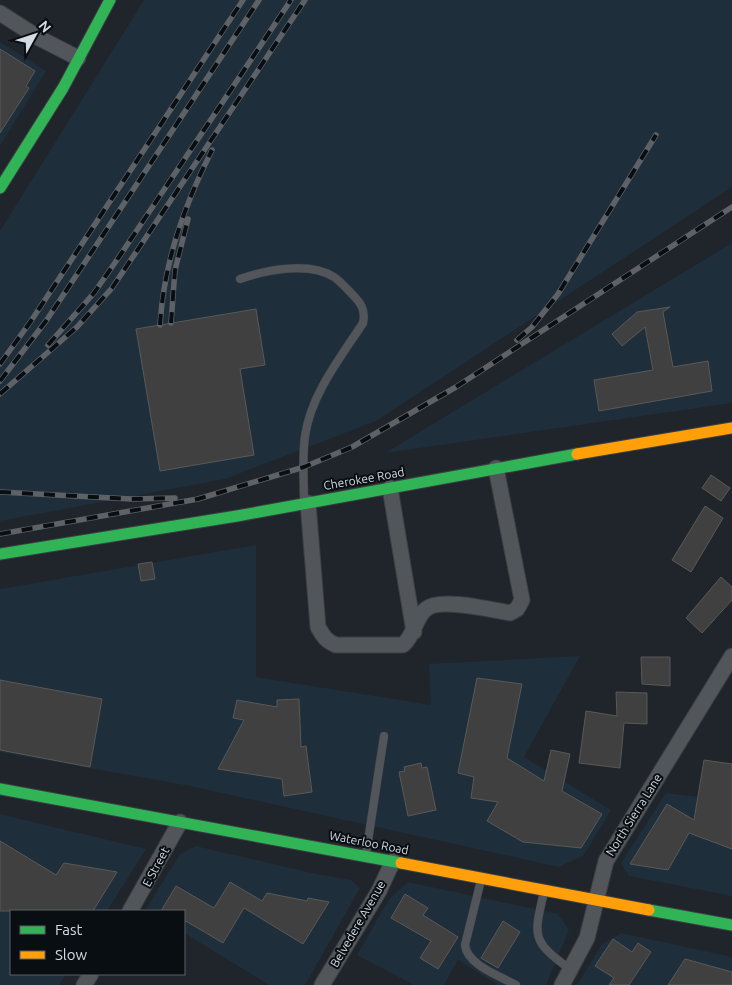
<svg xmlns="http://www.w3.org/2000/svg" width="732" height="985" font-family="Ubuntu,sans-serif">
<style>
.built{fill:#1f2e3b}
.building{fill:#3f403f;stroke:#595958}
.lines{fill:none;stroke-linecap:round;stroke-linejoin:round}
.lane-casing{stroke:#3a3f44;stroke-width:9}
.street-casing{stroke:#3a3f44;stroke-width:17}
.fast-casing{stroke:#3a3f44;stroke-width:13}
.slow-casing{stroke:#3a3f44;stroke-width:13}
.lane{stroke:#52565a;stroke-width:8}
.street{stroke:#52565a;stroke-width:15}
.fast{stroke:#30b455;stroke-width:11}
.slow{stroke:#ff9f0a;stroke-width:11}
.rail-casing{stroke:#5e6266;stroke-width:5.5}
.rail{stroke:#090e12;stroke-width:4;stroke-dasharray:11;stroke-linecap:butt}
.labels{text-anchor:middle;stroke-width:4;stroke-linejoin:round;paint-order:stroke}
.street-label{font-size:12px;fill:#d4dbe2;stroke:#090e12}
</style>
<rect width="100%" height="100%" fill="#1f252a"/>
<path class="built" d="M144,0H732V187L376,421L225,479L0,521V231Z
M0,42L46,71L0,146Z
M732,243V403L385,453Z
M256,545V677L431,705L429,664L580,656L524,757L611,810L584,855L559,867L190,786L0,752V589Z
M666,793L732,801V896L629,876L621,863Z
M0,814L146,849L107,911H11V974H66L59,985H0Z
M196,846L321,875L351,880L360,888L305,985H269L184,933V911L146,909L180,854Z
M408,882L558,914L569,930L546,985H498L458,960L444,985H414L357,955L389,899Z
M621,933L732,957V985H577L602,944Z"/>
<path class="building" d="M0,49L35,71L26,86L29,88L0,133Z
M670,307L663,312L673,367L708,361L712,391L599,411L594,380L653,370L645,327L622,346L612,334L637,312Z
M256,309L265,365L240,369L254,455L160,471L136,329Z
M711,475L730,488L721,501L702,488Z
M705,506L723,518L691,572L672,560Z
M152,562L155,579L141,581L138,564Z
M721,577L732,587V600L702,633L686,618Z
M641,657H670V686L642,684Z
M477,678L522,684L507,758L544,781L551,750L570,754L562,791L602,814L581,848L523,842L487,821L498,802L471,798L474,777L458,773Z
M0,680L102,699L90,767L0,750Z
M616,692L647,693V724L624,723L620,768L579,763L586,711L617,716Z
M299,699L301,747L306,746L312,792L284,796L282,779L218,769L244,720L233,718L237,700L277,707V700Z
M704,760L732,764V849L689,833L668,870L630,864L667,804L694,820Z
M421,763L422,768L427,767L436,810L408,816L399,772L405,771L404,767Z
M0,841L56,875L64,863L117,872L93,911H0Z
M230,882L262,901L267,893L307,901L308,898L329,902L303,944L244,908L223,943L184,920V911H161L176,886L214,908Z
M405,894L428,908L423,915L458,937L438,969L420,958L431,941L391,918Z
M503,921L520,932L498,968L481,958Z
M613,939L632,952L638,943L651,952L629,985H609L614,978L595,966Z
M685,959L732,972V985H668Z"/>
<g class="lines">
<defs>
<path id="lane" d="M240,279C266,270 309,261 334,277C340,281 346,288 351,293C360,302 366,309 363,323C341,357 311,394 305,436C302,457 304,481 304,502
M366,854L384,736
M481,880L465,945C467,965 500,976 516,985
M544,892C533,938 532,941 571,970"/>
<path id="street" d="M0,13L39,38L78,58
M390,488L414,632
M308,503L318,627C323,636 326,641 336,645H403C414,636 415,618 426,609C440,597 492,610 510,613L517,609L522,600L496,468
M130,911L180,822
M84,985L91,974
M322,985L379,891L393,861
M562,985L587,938L606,861L732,656"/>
<path id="fast" d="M0,188L63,88L110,0
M0,554L237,516L577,454
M0,789L401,863
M649,910L732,925"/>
<path id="slow" d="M577,454L732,428
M401,863L649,910"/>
</defs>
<use href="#lane" class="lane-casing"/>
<use href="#street" class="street-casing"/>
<use href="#fast" class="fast-casing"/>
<use href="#slow" class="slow-casing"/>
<use href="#lane" class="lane"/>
<use href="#street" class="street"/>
<use href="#fast" class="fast"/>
<use href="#slow" class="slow"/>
<defs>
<path id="rail" d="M171,323L175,270L188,219
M160,325C164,262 184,206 212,150
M517,340L532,327L558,294L656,135
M48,345L94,293L121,254L291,0
M0,364L31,321L243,0
M0,381L46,321L259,0
M0,394L77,327L112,288L305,0
M0,492L131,499L175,498
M0,534L198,499L304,467L352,447L456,387L732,207"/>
</defs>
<use href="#rail" class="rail-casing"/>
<use href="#rail" class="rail"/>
</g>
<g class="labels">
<g class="street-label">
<text transform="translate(364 479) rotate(-10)" y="4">Cherokee Road</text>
<text transform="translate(634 815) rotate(-58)" y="4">North Sierra Lane</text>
<text transform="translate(369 843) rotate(11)" y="4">Waterloo Road</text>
<text transform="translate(156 867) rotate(-62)" y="4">E Street</text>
<text transform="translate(358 924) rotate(-60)" y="4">Belvedere Avenue</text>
</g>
</g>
<rect x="10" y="910" width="175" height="65" fill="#090e12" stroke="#5a6065"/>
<rect x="20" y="926" width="25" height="8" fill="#30b455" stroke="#5a6065"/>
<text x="55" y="935" font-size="15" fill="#d4dbe2">Fast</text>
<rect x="20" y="951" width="25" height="8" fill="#ff9f0a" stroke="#5a6065"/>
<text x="55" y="960" font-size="15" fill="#d4dbe2">Slow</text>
<g transform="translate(35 35) rotate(50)" stroke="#090e12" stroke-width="4" paint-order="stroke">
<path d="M0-4L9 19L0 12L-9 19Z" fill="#d4dbe2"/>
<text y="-8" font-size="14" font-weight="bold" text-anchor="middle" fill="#d4dbe2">N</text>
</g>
</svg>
